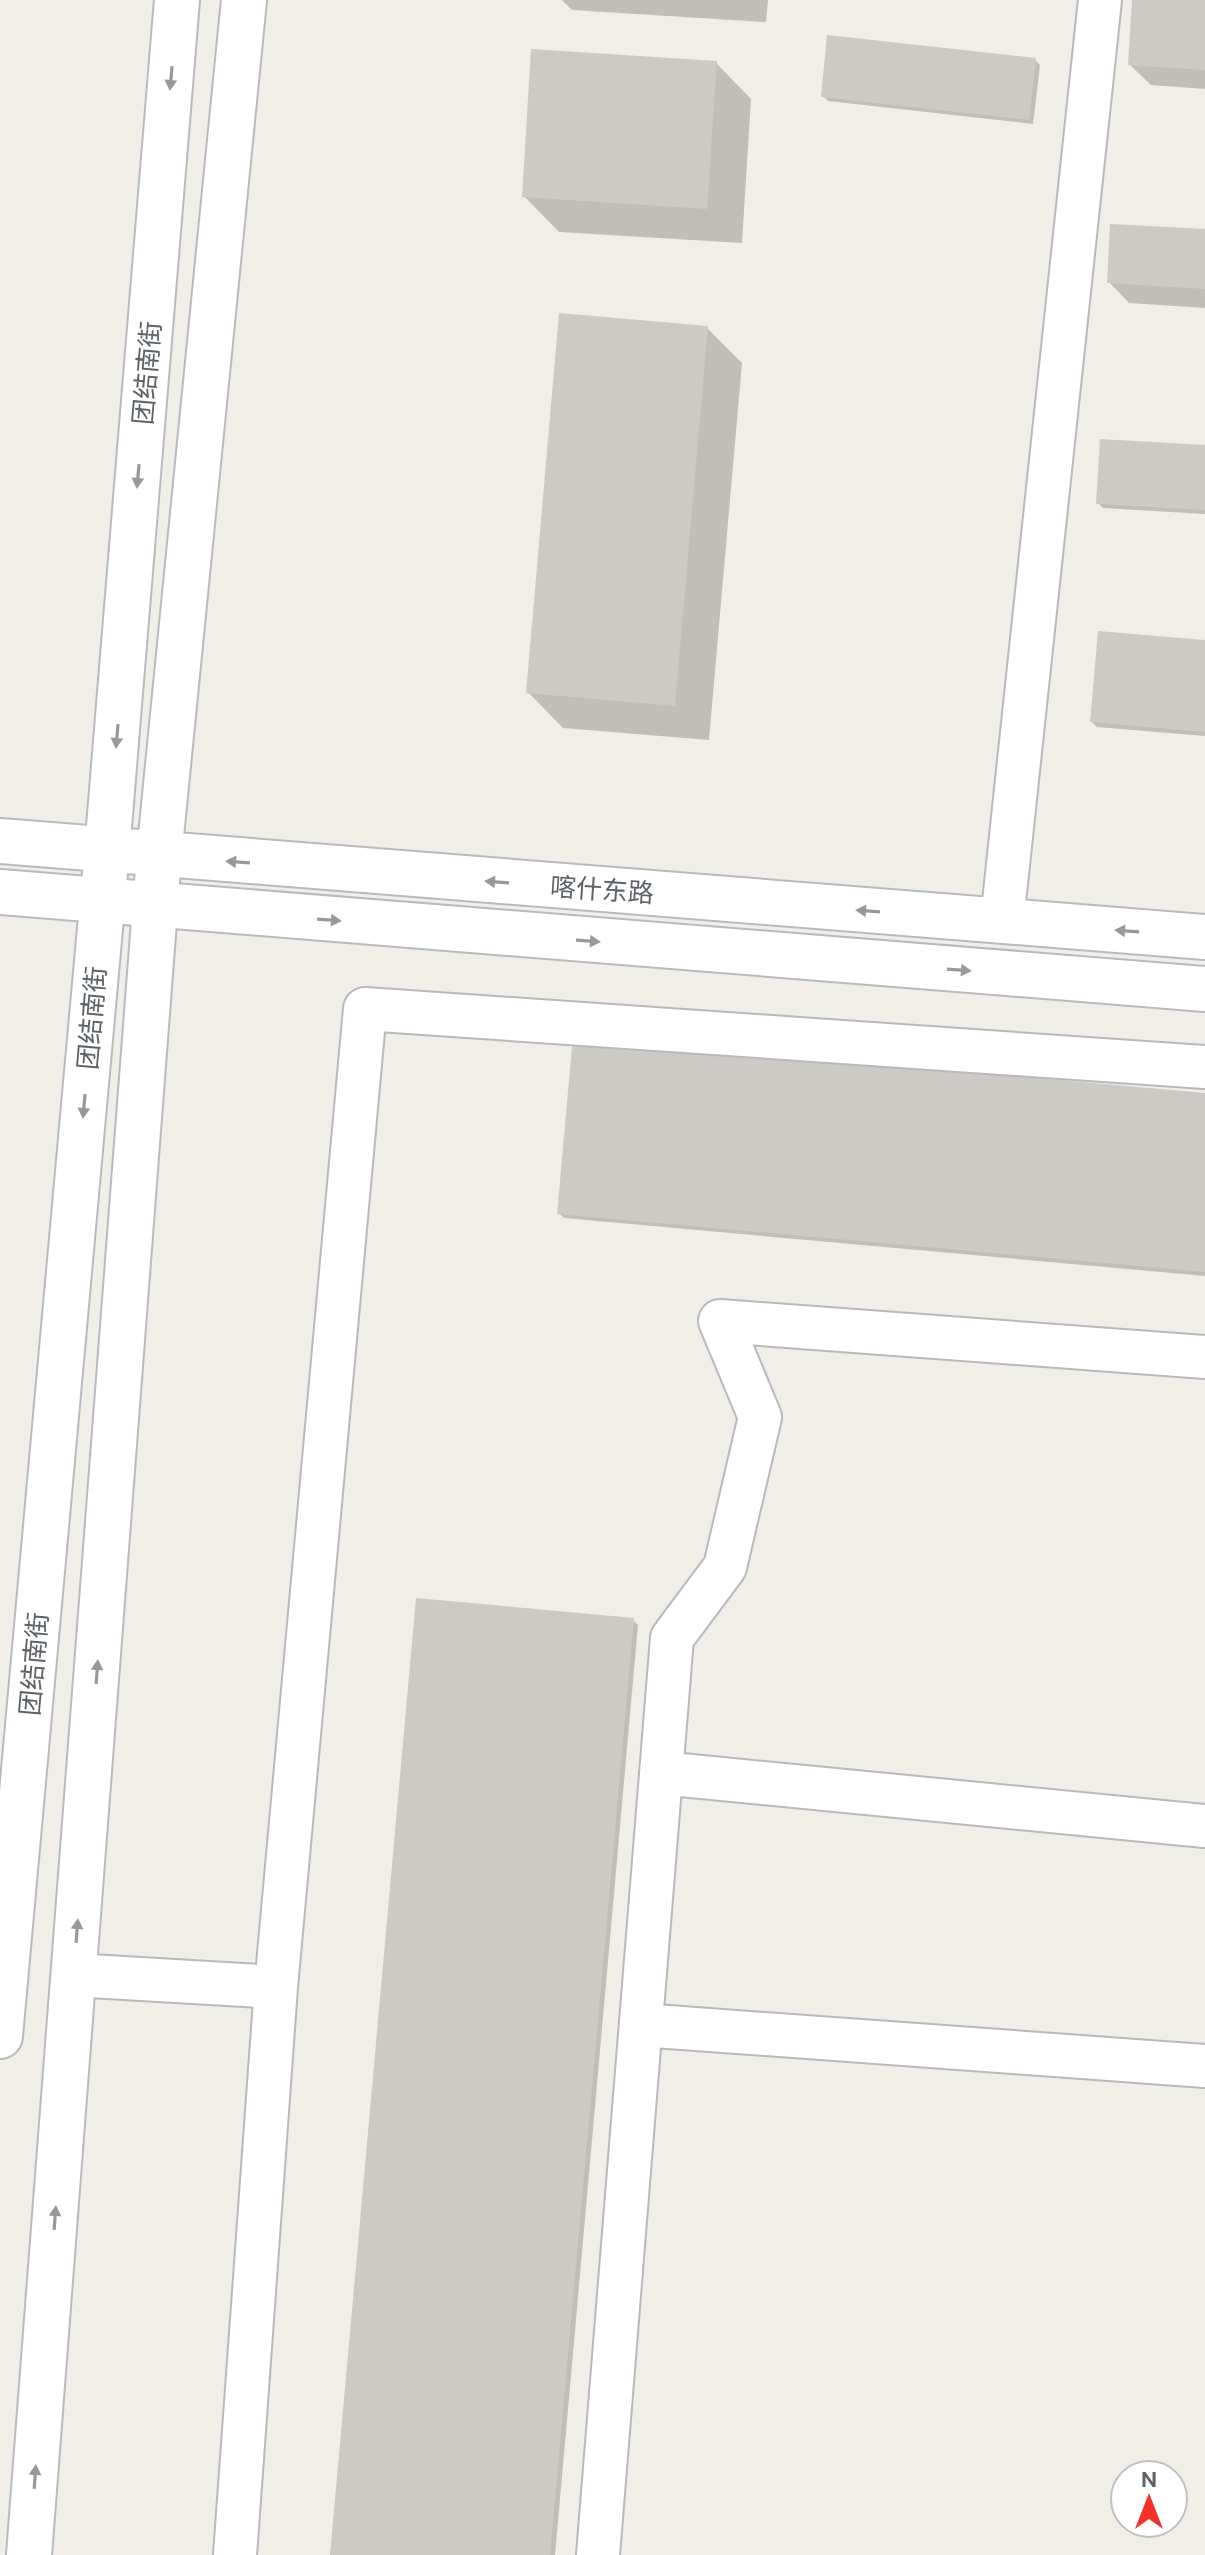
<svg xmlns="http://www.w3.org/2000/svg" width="1205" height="2555" font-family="'DM Sans','Noto Sans SC',sans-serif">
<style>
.shadow{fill:#0003}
.building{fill:#cdcac5}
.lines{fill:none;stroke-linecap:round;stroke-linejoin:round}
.street-casing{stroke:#b6b9bd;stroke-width:46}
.secondary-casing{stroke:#b7bbc0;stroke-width:48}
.street{stroke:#fff;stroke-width:42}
.secondary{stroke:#fff;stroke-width:44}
.oneway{fill:#96999c}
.labels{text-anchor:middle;stroke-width:6;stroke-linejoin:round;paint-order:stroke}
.street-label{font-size:26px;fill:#5d6267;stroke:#fff}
</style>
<rect width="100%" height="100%" fill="#f0eee6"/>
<path class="shadow" d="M562,0H768L766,22L572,10Z
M1134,0H1205V89L1151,85L1130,65Z
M1035,60L1040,65L1033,124L828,101L823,96Z
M716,63L751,99L742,243L559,232L524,196Z
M1205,231V308L1129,303L1109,282Z
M707,328L742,363L709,740L563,728L528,692Z
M1205,447V514L1103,508L1098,503Z
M1205,642V736L1097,727L1092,722Z
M1205,1095V1276L564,1218L559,1213Z
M633,1620L638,1625L555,2555H332Z"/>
<path class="building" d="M1132,0H1205V70L1128,65Z
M827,35L1036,58L1029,120L821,97Z
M531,49L717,61L707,209L522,197Z
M1110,224L1205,229V289L1107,283Z
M559,313L708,326L675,706L526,693Z
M1100,439L1205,445V510L1096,504Z
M1098,631L1205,640V732L1090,722Z
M573,1036L1205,1093V1272L557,1214Z
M416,1598L634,1618L550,2555H330Z"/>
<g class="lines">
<defs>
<path id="street" d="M1002,921L1100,0
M661,1773L1205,1826
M73,1975L276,1987L235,2555
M276,1987L365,1009L1205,1067
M641,2025L1205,2066
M598,2555L672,1638L725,1567L760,1417L720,1321L1205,1357"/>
<path id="secondary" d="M0,841L1205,937
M0,892L1205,989
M0,2036L107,851L177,0
M29,2555L159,856L244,0"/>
</defs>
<use href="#street" class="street-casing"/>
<use href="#secondary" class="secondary-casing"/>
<use href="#street" class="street"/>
<use href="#secondary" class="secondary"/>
</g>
<defs><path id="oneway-solid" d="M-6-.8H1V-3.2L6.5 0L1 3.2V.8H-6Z" transform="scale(2)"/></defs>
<g class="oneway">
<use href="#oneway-solid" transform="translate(171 78) rotate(95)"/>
<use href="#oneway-solid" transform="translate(138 476) rotate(95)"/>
<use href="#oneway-solid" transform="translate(117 736) rotate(95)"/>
<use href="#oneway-solid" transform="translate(238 862) rotate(-176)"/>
<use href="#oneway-solid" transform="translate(497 882) rotate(-176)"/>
<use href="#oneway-solid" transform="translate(868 911) rotate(-176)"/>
<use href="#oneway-solid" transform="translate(329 920) rotate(4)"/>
<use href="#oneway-solid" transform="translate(1127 931) rotate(-176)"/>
<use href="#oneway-solid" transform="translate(588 941) rotate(4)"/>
<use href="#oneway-solid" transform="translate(959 970) rotate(4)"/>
<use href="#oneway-solid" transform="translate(84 1106) rotate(95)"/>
<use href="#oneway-solid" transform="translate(97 1672) rotate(-86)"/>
<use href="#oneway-solid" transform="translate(77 1931) rotate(-86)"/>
<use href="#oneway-solid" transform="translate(55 2218) rotate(-86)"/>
<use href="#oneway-solid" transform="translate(35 2477) rotate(-86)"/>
</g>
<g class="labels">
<g class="street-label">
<text transform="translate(147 373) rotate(-85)" y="9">团结南街</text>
<text transform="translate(602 890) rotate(4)" y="9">喀什东路</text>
<text transform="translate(92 1018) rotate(-85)" y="9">团结南街</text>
<text transform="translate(34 1664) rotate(-85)" y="9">团结南街</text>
</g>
</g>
<g transform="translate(1149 2499)"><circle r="38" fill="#ffffff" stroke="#bec0c2" stroke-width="2"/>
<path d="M0-6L14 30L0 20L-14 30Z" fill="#f43028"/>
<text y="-12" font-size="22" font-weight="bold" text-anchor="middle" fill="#5d6267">N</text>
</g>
</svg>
